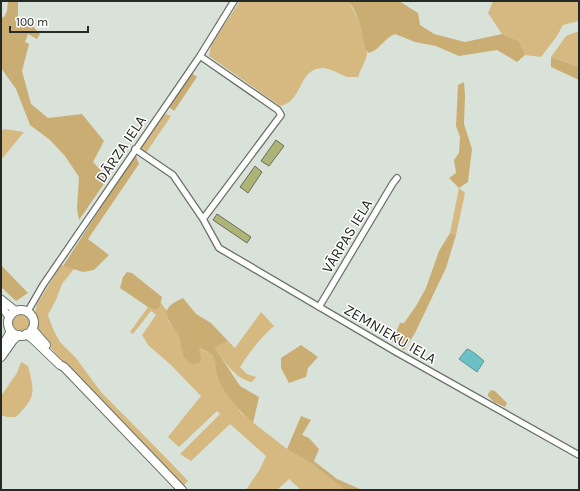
<svg xmlns="http://www.w3.org/2000/svg" width="580" height="491" font-family="Karla,sans-serif">
<style>
.green{fill:#d5b981}
.forest{fill:#caad73}
.water{fill:#6cc1c7;stroke:#579497}
.building{fill:#adb476;stroke:#6a6b61}
.lines{fill:none;stroke-linecap:round;stroke-linejoin:round}
.minor-casing{stroke:#697168;stroke-width:8}
.major-casing{stroke:#697168;stroke-width:9}
.highway-casing{stroke:#697168;stroke-width:10}
.minor{stroke:#fff;stroke-width:5.5}
.major{stroke:#fff;stroke-width:7}
.highway{stroke:#fff;stroke-width:8}
.labels{text-anchor:middle;stroke-width:3;stroke-linejoin:round;paint-order:stroke}
.street-label{font-size:15px;fill:#262a26;stroke:#fff}
</style>
<rect width="100%" height="100%" fill="#d9e2d8"/>
<path class="green" d="M240,1H347C355,6 367,44 367,53C367,60 360,70 358,77C355,77 351,77 348,77C340,75 330,67 321,68C298,70 302,103 280,106L209,56L211,45Z
M493,1H579V21L563,25L557,36L541,57L525,55L519,41L502,34L488,13Z
M579,31V67L551,57L566,36Z
M166,114L171,116L146,153L139,149C145,139 155,119 166,114Z
M4,129L24,132L1,160V132Z
M459,188L465,193L456,235L450,233Z
M61,265L74,269L62,284L56,300L48,315L53,329L60,342L76,358L101,392L171,463L188,481L184,485L172,475L145,445L58,357L37,330L35,312L37,304Z
M161,303L167,311L168,320L177,332L182,346L183,357L198,348L211,354L216,362L217,377L226,392L241,413L287,449L312,464L345,490H301L289,479L277,490H246L260,469L266,456L230,424L191,461L180,454L220,414L217,411L179,447L168,437L201,396L171,365L148,345L142,335L156,315L151,311L133,334L130,332L148,307L156,310Z
M261,312L274,326C260,338 250,352 240,367L247,374L256,377L252,382C235,379 224,361 215,348L228,341L235,348Z
M12 322a9 9 0 1 1 18 0a9 9 0 1 1-18 0Z
M21,362L28,366C35,393 36,397 16,417H7L1,415V396L17,373Z"/>
<path class="forest" d="M8,1H18V19L30,23L40,34L37,39L28,34L25,42L29,44L22,71L31,104L48,118L82,114L104,141L93,162L108,178L79,220L77,208L79,177L65,156L50,140L30,125L16,89L1,68V17H4L7,11Z
M347,1H399L418,13L420,25L434,34L465,42L502,34L519,41L525,55L517,62L497,50L459,56L436,46L415,42L395,34C383,39 382,48 369,53L366,50C363,38 358,8 347,1Z
M551,57L579,67V80L551,67Z
M192,73L197,77L174,111L169,107L170,103Z
M464,82L465,96L464,124L472,149L468,182L459,188L449,178L456,173L454,160L459,153L460,137L456,126L458,85Z
M136,156L139,164L88,239L109,255L94,270L83,272L63,266L133,158Z
M450,233L456,235L446,268L415,333L404,350L392,341L400,323H404L416,306L426,288L439,251Z
M1,265L28,293L16,301L1,287Z
M127,272L132,273L162,297L160,306L156,310L148,307L120,288L123,277Z
M183,298L196,314L211,323L228,341L215,348L240,386L259,397L253,423C241,413 222,392 217,376C215,369 217,362 212,355C209,352 203,350 199,348L201,360L199,363L192,364L183,357C182,349 181,342 178,335C175,327 161,316 169,307C172,303 179,300 183,298Z
M301,345L318,357L308,368L306,377L289,383L281,368V358Z
M491,390L495,391L507,403L505,407L494,402L488,396V394Z
M301,416L311,420L302,435L309,438L319,449L314,461L337,479L362,490H345L312,464L287,449Z"/>
<path class="water" d="M467,349C473,351 479,357 484,361L477,372L459,359Z"/>
<path class="building" d="M276,140L284,146L269,166L261,161Z
M255,166L262,172L248,193L240,187Z
M217,214L251,237L247,243L213,220Z"/>
<g class="lines">
<defs>
<path id="minor" d="M200,56L278,110L281,115L203,219
M135,149L173,175L203,219L219,248L396,352L579,455
M319,307L393,183L397,178
M28,311L43,285L200,56L234,1"/>
<path id="major" d="M1,299L16,311
M1,306L9,317"/>
<path id="highway" d="M8 323a13 13 0 1 1 26 0a13 13 0 1 1-26 0Z
M32,329L46,345
M26,334L33,339L60,365L64,367L182,490
M1,349L11,331
M1,357L13,340L19,335"/>
</defs>
<use href="#minor" class="minor-casing"/>
<use href="#major" class="major-casing"/>
<use href="#highway" class="highway-casing"/>
<use href="#minor" class="minor"/>
<use href="#major" class="major"/>
<use href="#highway" class="highway"/>
</g>
<g class="labels">
<g class="street-label">
<text transform="translate(121 149) rotate(-56)" y="5">DĀRZA IELA</text>
<text transform="translate(347 236) rotate(-59)" y="5">VĀRPAS IELA</text>
<text transform="translate(390 334) rotate(30)" y="5">ZEMNIEKU IELA</text>
</g>
</g>
<rect width="580" height="491" fill="none" stroke="#262a26" stroke-width="4"/>
<path d="M10 26v6h78v-6" fill="none" stroke="#262a26" stroke-width="2"/>
<text x="16" y="26" font-size="12" fill="#262a26" stroke="#ffffff" stroke-width="3" paint-order="stroke">100 m</text>
</svg>
